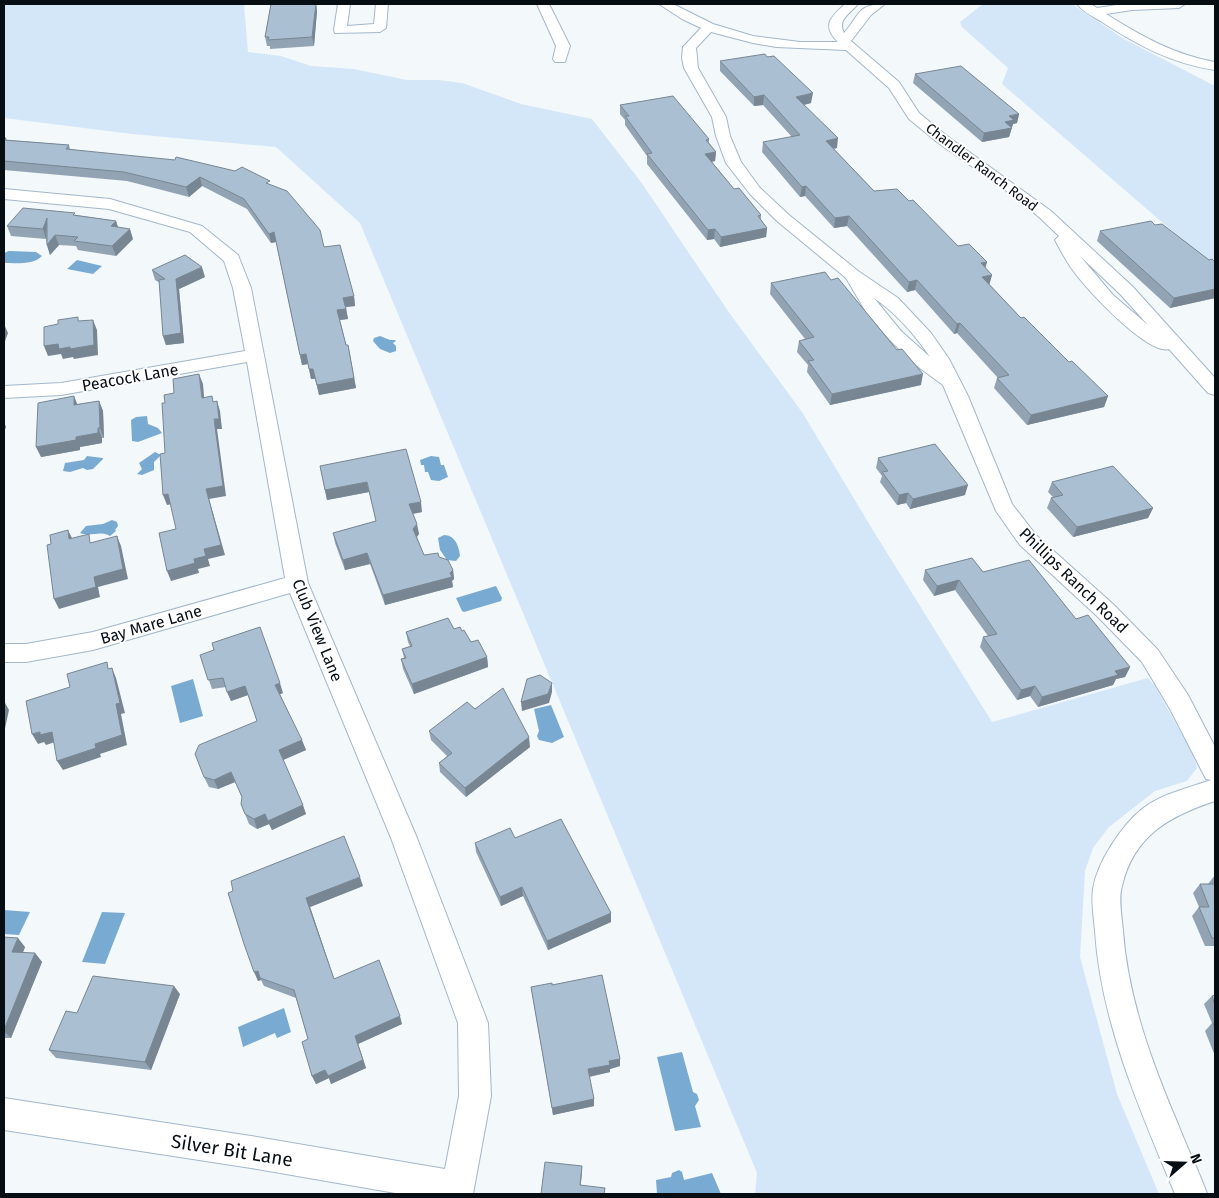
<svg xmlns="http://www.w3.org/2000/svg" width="1219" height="1198" font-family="'Fira Sans',sans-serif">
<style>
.green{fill:#d4e7f8}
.water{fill:#79aad2}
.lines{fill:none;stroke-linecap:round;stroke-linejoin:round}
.street-casing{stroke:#a3b7c9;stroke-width:2}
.street{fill:#fff;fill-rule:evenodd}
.wall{fill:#92a4b4}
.shaded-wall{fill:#778692}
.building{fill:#aabfd1;stroke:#778692}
.labels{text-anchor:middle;stroke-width:4;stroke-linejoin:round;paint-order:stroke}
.far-street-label{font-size:14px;fill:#060d13;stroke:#fff}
.street-label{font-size:16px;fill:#060d13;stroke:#fff}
.near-street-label{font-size:19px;fill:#060d13;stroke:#fff}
</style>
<rect width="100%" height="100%" fill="#f3f8fb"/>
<path class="green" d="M4,4H244L248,52L281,56L311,66L354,69L407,80H438L462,83L521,104L592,119L641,182L728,311L802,412L871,527L992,722L1148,678L1155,686L1195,758L1197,768L1187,781L1155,791L1109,827L1093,848L1085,871L1080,957L1117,1094L1159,1194H755L757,1173L360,223L276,147L132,134L4,118Z
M983,4H1072L1124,39L1215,86V268L1002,84L1008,68L962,27L960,22Z"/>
<path class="water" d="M9,251L36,252L42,256C34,265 16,263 4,263V253Z
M77,260L102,266L93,274L67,269Z
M380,336L390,340H395L396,341L393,343L396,346V351L390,353L380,349L373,341L374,338Z
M147,416L148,424L158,428L162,433L138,442L132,441L131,420L136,417Z
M155,452L161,455L154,462V470L142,475L137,474L142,469L139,463Z
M87,456L103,458V459L93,469L87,470L83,468L70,472L63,471L65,463L84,460Z
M431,456L439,457L441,465H444L448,477L439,481L431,480L428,472H425L424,465H421L420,460Z
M112,520L117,522L118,526L115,530L116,531L110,536C100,530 91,537 80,533L86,526L103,524Z
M444,535C455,535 459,546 460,556L456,561L447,560L440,550L438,538Z
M496,586L502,598L501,601L464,612L462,611L456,598Z
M193,679L203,716L180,723L171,686Z
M551,705L564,737L552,743L539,740L537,736L539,731L534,709Z
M4,910L30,912L19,935L4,934Z
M102,912L125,913L105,964L82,962Z
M284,1008L291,1032L277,1038L275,1033L243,1047L238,1027Z
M682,1052L693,1092L697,1094L699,1100L695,1106L701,1127L675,1131L657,1057Z
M679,1170L682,1172L684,1180L712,1173L721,1194H657L656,1180L671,1177L672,1173Z"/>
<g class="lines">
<defs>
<path id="street" d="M338,4H350L347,26L374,24L376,4H388L386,28L380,32L335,33L334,30Z
M537,4H549L570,46L565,62H555L553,59L556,46Z
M659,4H673L713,24L753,36L800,42H838C821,25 831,17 845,4H858C850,14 837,19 844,33C860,15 857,4 885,4L871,15L851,41L899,82L919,113L947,136L1051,211L1133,287L1215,378V395L1208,393L1169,349C1148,355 1088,291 1075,273C1067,263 1061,251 1055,240L1059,236L1039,217L1004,189L937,142L909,119L889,88L846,50L776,47L753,43L711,32L696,48L698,68L726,117L730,136L741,162L760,188L789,215L858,271L898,298L931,333L949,359L968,396L1012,504L1036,535L1114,605L1158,650L1188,695L1215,747V801C1170,816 1134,835 1122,886C1118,900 1122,917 1123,931C1128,998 1152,1063 1178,1124C1187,1148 1199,1171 1207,1194H1175C1140,1110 1101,1023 1095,931C1094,918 1091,903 1093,889C1097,863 1121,826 1142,809C1161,794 1188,788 1211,780L1206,779L1170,709L1142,662L1098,617L1020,545L996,511L943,385L913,363L888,338L866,312L846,278L777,221L750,194L726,163L716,136L712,117L684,68L682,58L683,47L701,28L682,19ZM1080,256L1121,295L1148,325L1113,295ZM874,298C896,313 915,335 930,357L901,331Z
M1077,4H1091L1097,8L1123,4H1185L1179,8L1132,10L1106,14C1141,36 1175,55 1215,62V70C1173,64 1137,45 1102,22C1094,17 1083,12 1077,4Z
M4,189L110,199L202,226L238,255L251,288L308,583L417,838L488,1023L491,1096L473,1194H401L251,1168L4,1130V1098L251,1136L445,1169L459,1096L458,1023L391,838L290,593L93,650L26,662H4V644H26L93,632L285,578L247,362L61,395L4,398V386L61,383L245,351L233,288L224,261L190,232L109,209L4,199Z"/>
</defs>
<use href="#street" class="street-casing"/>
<use href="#street" class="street"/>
</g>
<path class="wall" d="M271,4H316L317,11L314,46L270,49V46H267L265,37Z
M720,61L811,103L804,105L837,148L834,149L874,191L909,201L958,246L987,262L985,268L992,275L989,284L1021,318L1069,362L1108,396L1104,407L1027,425L994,388L997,378H998L957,333L954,334L915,290L907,292L847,226L834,228L805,196L800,197L762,152L763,142L792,137L763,105L754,106L720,71Z
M915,74L1019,114L1017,123L1013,124L1009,137L982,142L913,83Z
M620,105L709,139V143L716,152L715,161L712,162L734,189L761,215V220L767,228L766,237L720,247L714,239L707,240L647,164V156L625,125V120L620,114Z
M4,138H6L7,140L69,145L70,149L271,185L324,247L354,296L355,306L346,307L348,319L340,320L346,345L350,355L356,388L319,395L315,379H311L308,364L302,365L276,242L271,243L247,209L202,186L189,197L127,181L4,170Z
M76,215L116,221L118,227L133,239L116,256L78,250L76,246L59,245L50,255L47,245L46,239L11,236L7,226Z
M1155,225L1209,260L1215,262V298L1170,308L1097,241L1100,231Z
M152,270L205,277L179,289L184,343L166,345L163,336L160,283L155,280Z
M771,283L921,385L830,405L807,372L808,365L797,352L799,341L805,339L770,294Z
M99,401L103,411L104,438H102V443L80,447V450L41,457L78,404Z
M878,458L965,495L910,509L906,503L897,505L880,482L882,476L876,468Z
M320,466L422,512L413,514L419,534L417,537L424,555L439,557L453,570L454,579L452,581L453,587L385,605L370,564L345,570L335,543L333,533L376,521L369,492L327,500Z
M1052,482L1153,508L1148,518L1073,537L1047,508L1051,498L1053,497L1048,492Z
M925,570L983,572L1076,619L1130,667L1125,677L1116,679L1113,685L1038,707L1030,696L1017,700L980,647L983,637L988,636L955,590L934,596L923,580Z
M454,629L462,631L471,642L487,657L488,667L414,694L403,669L401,659L404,658L402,649L410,646L408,642L406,632Z
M200,655L283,693L280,694L306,750L283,760L306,814L272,830L269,824L257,829L249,824L241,804L242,797L235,782L218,789L209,787L204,777L257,721L248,695L231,701L226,687L212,689Z
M475,709L530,747L466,797L440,772L439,763L447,756L431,740L429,731Z
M475,843L611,922L548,950L523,896L501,906L476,852Z
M1215,875V950L1214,946H1205L1192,916L1199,907L1193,893L1200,884H1208Z
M363,886L310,907L334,979L402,1024L358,1044L366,1068L331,1084L329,1078L316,1084L312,1076L308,1039L296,998L264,986L261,980L258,981L233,891Z
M4,937L25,947L23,953H35L42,962L11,1038H4Z
M552,985L620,1059V1066L610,1069V1072L589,1077L594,1099V1106L553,1115L531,987Z
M180,994L151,1070L56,1058L49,1050L77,1013Z
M1215,995V1056L1205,1031L1212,1023L1204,1004L1212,996Z"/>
<path class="shaded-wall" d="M316,4L317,11L314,46L312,37Z
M813,93L811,103L795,107L796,97Z
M764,95L763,105L754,106V97Z
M1019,114L1017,123L1013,124L1009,137L982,142L984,133L1005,122L1009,116Z
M838,138L837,148L825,150L826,141Z
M716,152L715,161L705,163V154Z
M200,177L202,186L189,197L186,187Z
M806,186L805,196L800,197L802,187Z
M849,216L847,226L834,228L835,218Z
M47,218L46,239L43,229Z
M116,221L119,231L111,226Z
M767,228L766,237L720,247L721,237Z
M130,229L133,239L116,256L112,246Z
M715,229L714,239L707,240L708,230Z
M274,232L276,242L271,243L269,234Z
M55,235L59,245L50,255L47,245Z
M987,262L984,272L981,263Z
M202,267L205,277L179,289L184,343L166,345L163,336L176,279Z
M992,275L989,286L982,277Z
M917,280L915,290L907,292L909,282Z
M1215,289V298L1170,308L1174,298Z
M354,296L355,306L345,307L343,298Z
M346,309L348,319L339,320L337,310Z
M93,320L97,330L98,355L74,359L73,357L63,359L61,354L48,356L44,346Z
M960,323L957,333L954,334L957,324Z
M4,324L8,333L4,344Z
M348,345L356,388L319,395L317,385Z
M306,354L308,364L302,365L300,355Z
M309,369H313L315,379H311Z
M199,374L203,384L205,408L202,398Z
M923,374L921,385L830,405L832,394Z
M74,396L78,406L74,405Z
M1108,396L1104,407L1027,425L1031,415Z
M99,401L103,411L104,438L100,428Z
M217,401L220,411L222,429H217L226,496L209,499L225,555L208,559L210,566L198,569L199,573L171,581L167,571L194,559L204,549L206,489Z
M4,422L6,427L4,432Z
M98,428L102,438V443L80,447V450L41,457L36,447L76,437Z
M367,482L369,492L327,500L325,490Z
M968,485L965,495L910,509L913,499Z
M908,493L906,503L897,505L899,495Z
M168,494L172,504L167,505L163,495Z
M421,502L422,512L411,514L409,504Z
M1153,508L1148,518L1073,537L1077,527Z
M417,524L419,534L415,539L413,529Z
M68,530L73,540L69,539Z
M117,536L121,546L128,579L98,587L100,597L59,609L54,599L94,577Z
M367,553L370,564L345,570L343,560Z
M453,570L454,579L452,581L453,587L385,605L383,595L450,573Z
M959,580L955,590L934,596L937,586Z
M487,657L488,667L414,694L412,684Z
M1130,667L1125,677L1116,679L1113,685L1038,707L1042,697L1115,671Z
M112,668L116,678L125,713L121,714L127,745L100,754L101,757L63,770L57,761L95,744L116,704Z
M280,683L283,693L278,695L275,685Z
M552,683V692L549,703L522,711L521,702Z
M245,686L248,695L231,701L227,692Z
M1035,686L1030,696L1017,700L1021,690Z
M4,701L9,710L4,733Z
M40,732H52L58,741L46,745L44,742L38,744L32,734Z
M529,737L530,747L466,797L465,788Z
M302,740L306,750L283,760L279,750Z
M231,772L235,782L218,789L214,780Z
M303,805L306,814L272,830L268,821Z
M265,814L269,824L257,829L254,819Z
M360,877L363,886L310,907L337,987L306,898Z
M522,887L523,896L501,906L500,897Z
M611,913V922L548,950L547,941Z
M18,938L25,947L19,960L12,952Z
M35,953L42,962L11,1038L4,1031Z
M258,971L261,980L258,981L254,972Z
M174,986L180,994L151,1070L145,1062Z
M400,1016L402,1024L358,1044L366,1068L331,1084L329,1078L316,1084L312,1076L355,1036Z
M620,1059V1066L610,1069V1072L588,1077V1069L609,1061Z
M594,1099V1106L553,1115L552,1108Z
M582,1166V1173L580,1192V1185Z"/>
<path class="building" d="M271,4H316L312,37L268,40L269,37H265Z
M765,54L767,57L774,56L813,93L796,97L838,138L826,141L874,191L897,189L909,201L913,200L958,246L969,244L987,262L981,263L992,275L982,277L1021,318L1024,317L1069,362L1072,361L1108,396L1031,415L997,378L1009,375L960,323L957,324L917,280L909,282L849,216L835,218L806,186L802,187L763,142L800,135L764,95L754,97L720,61Z
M961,66L1019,114L1009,116L1014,120L1005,122L1012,128L984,133L915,74Z
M673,96L709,139L706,140L716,152L705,154L734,189L739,188L761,215L758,216L767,228L721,237L715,229L708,230L647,154L652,153L625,116H629L620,105Z
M4,138H6L4,140L69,145L66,149L175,160L176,157L235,171L242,167L270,181L266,183L287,191L320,230L324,247L340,245L354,296L343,298L346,309L337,310L346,345H348L354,378L317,385L313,369H309L306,354L300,355L274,232L269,234L244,199L200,177L186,187L124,172L4,161Z
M23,208L75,213L73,215L116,221L111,226L130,229L112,246L74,241L78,237L55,235L47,245V218L43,229L7,226Z
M1151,221L1155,225L1162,224L1209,260L1212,259L1215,262V289L1174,298L1100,231Z
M185,255L202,267L176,279L181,333L163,336L159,280L165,279L152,270Z
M825,272L831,280L838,278L897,350L902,349L923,374L832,394L808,361L814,360L799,341L814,337L771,283Z
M78,317V321L93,320L94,345L70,349V347L59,349L58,344L44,346V327L58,324V320Z
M199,374L202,398L212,396L213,402L217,401L219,419H214L223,486L206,489L221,545L204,549L206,556L194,559L195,563L167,571L159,533L176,529L168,494L163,495L160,454L165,453L162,403H165L164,395L174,393L173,379Z
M74,396V405L99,401L100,428H98V433L76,437V440L36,447L38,403Z
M935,444L968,485L913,499L908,493L899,495L882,472L888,471L878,458Z
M406,449L421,502L409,504L417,524L413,529L424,555L438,553L439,557L448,560L453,570L450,573L452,577L383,595L367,553L343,560L333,533L376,521L367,482L325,490L320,466Z
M1113,466L1153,508L1077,527L1051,498L1063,495L1052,482Z
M68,530L69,539L89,534L90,543L117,536L123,569L94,577L96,587L54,599L47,545L51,544L50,535Z
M972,558L983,572L1029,560L1076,619L1088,615L1130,667L1115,671L1118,675L1042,697L1035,686L1021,690L983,637L997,634L959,580L937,586L925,570Z
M448,618L454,629L460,627L462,631L464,630L471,642L478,640L487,657L412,684L401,659L406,658L402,649L412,646L406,632Z
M260,627L280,683L275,685L302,740L279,750L303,805L268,821L265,814L254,819L245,814L241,804L242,797L231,772L214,780L204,777L195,754L199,745L257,721L245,686L227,692L223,678L208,680L200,655L214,650L212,643Z
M107,662L108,669L112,668L120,703L116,704L122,735L95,744L96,748L57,761L52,732L40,735V732L32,734L26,701L70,687L67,674Z
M540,675L552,683L548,694L521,702L527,679Z
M503,688L529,737L465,788L439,763L452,753L429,731L467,702L475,709Z
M561,819L611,913L547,941L522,887L500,897L475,843L510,828L515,838Z
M344,836L360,877L306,898L334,979L379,960L400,1016L355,1036L363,1060L328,1076L325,1070L312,1076L302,1042L308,1039L294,990L260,978L258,971L254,972L244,944L228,893L233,891L231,881Z
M1200,884H1215V938H1212L1199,907H1209Z
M4,937L18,938L12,952L35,953L4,1030Z
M602,975L620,1059L609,1061L610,1065L588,1069L594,1099L552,1108L531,987L552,983V985Z
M93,976L174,986L145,1062L49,1050L66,1011L77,1013Z
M1215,995V1005L1212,996Z
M1215,1022V1029L1213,1023Z
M545,1162L582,1166L580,1185L605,1188L604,1194H541Z"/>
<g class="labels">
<g class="far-street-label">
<text transform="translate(982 167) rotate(37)" y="5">Chandler Ranch Road</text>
</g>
<g class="street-label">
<text transform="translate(130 377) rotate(-10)" y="6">Peacock Lane</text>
<text transform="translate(1074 580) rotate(44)" y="6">Phillips Ranch Road</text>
<text transform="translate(151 624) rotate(-16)" y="6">Bay Mare Lane</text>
<text transform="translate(318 630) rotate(68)" y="6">Club View Lane</text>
</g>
<g class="near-street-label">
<text transform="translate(232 1150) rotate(9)" y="7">Silver Bit Lane</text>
</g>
</g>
<rect width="1219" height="1198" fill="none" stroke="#060d13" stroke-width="10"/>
<g transform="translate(1184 1163) rotate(70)" stroke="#ffffff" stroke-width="4" paint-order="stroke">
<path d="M0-4L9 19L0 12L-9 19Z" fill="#060d13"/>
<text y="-8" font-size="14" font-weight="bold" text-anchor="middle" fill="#060d13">N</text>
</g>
</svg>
